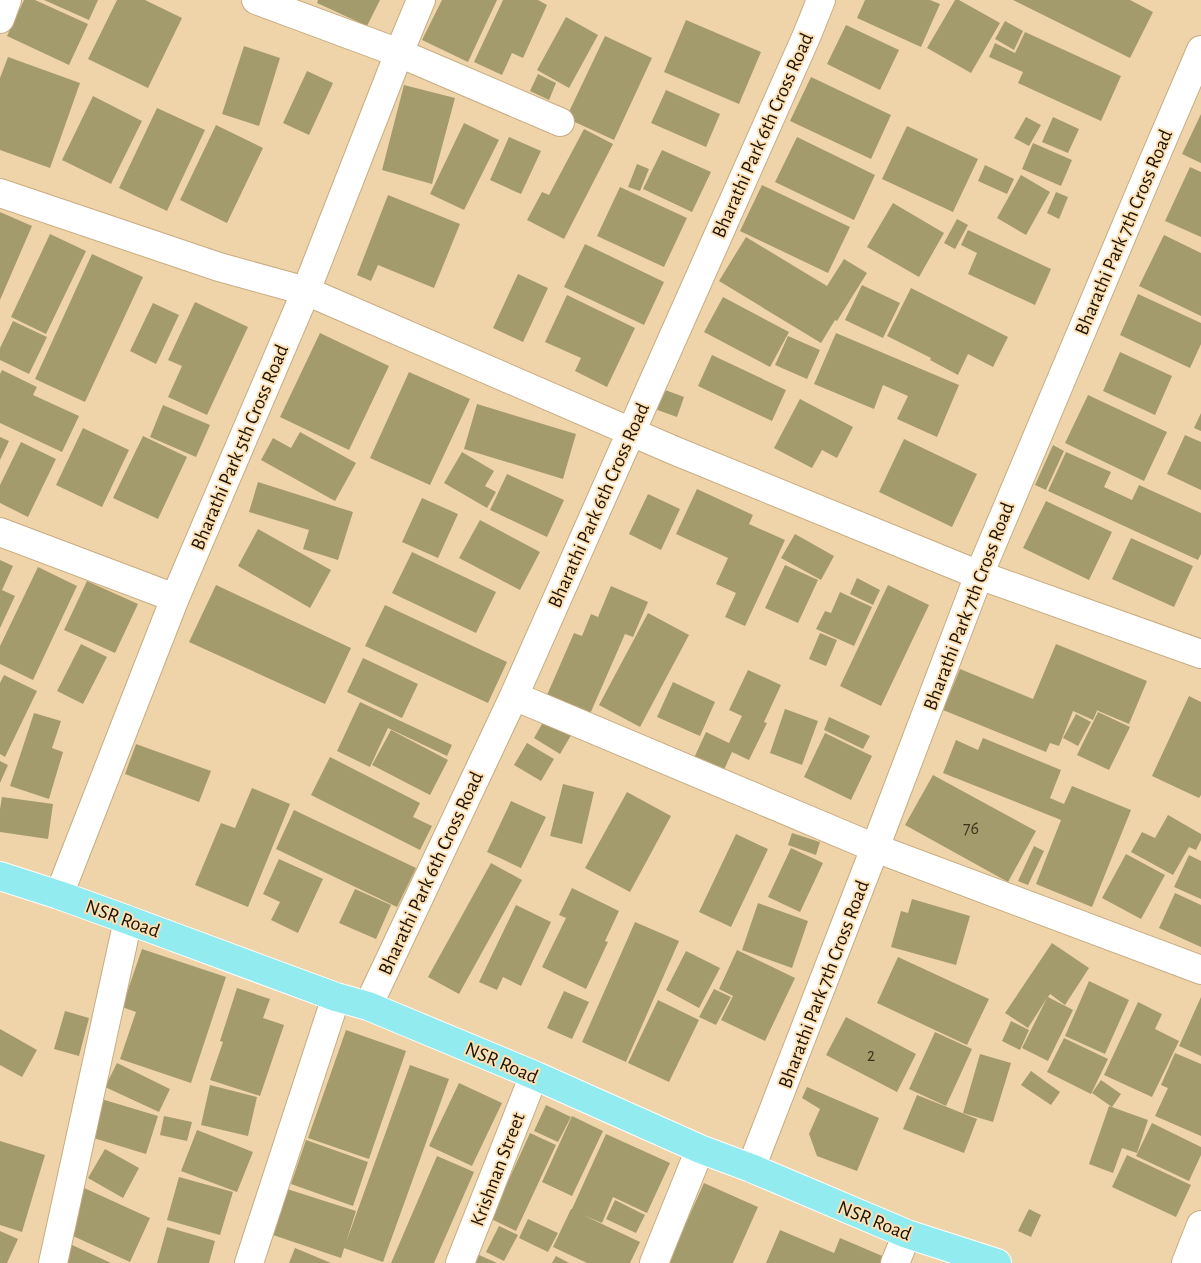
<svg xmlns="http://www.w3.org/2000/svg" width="1201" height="1263" font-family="'Alegreya Sans',sans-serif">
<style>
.building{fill:#a49b6d}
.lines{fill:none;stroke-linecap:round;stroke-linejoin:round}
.minor-casing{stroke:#c7ac82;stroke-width:30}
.major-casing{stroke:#fff;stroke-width:30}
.minor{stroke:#fff;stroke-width:28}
.major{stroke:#92ebef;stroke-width:28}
.labels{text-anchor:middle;stroke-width:4;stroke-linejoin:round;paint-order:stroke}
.number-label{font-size:18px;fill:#3f351e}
.street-label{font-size:20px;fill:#1d1304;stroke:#fde1b5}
</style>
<rect width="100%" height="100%" fill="#efd4a9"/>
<path class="building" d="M24,0H35L88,24L69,65L7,36Z
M44,0H98L89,20Z
M117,0H145L182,18L148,88L88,59Z
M318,0H380L367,26L317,3Z
M442,0H497L468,62L422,40Z
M503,0H538L547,5L523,58L512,53L502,75L474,62Z
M865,0H930L940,4L921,47L857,18Z
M955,0H959L1000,23L971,73L927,48Z
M1013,0H1130L1153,12L1130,58Z
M566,17L598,35L569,88L537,70Z
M686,20L761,52L739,104L664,72Z
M1005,21L1023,31L1014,50L995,39Z
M846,25L899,50L880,90L827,64Z
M1025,32L1121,76L1101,121L1018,83L1023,72L989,57L995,43L1015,53Z
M605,36L652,58L614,140L566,118Z
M244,46L280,58L259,126L222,114Z
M8,57L80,83L50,168L0,150V78Z
M307,71L333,83L309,135L283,123Z
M538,74L556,83L549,100L530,91Z
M811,77L891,115L871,159L790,121Z
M404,85L455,98L432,184L382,170Z
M666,90L720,114L706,147L651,123Z
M93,96L142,121L111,184L62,160Z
M157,108L205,130L167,211L119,188Z
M1201,114V163L1182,154Z
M1026,117L1041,125L1029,146L1014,138Z
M1053,117L1079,129L1068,153L1042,142Z
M464,123L499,140L464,210L430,194Z
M216,125L263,148L227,223L180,200Z
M907,126L978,159L953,212L882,179Z
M584,129L613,144L564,239L527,220L542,192L549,195Z
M509,137L541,151L521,194L490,180Z
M797,137L875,175L854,220L775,182Z
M1033,143L1072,160L1061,186L1022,169Z
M662,150L711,172L692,212L643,189Z
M637,164L649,169L640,191L628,187Z
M985,165L1014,179L1007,194L978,181Z
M1190,167L1201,172V237L1165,221Z
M1021,175L1050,192L1026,235L997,218Z
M762,185L850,227L828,273L740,231Z
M620,187L687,218L664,267L597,236Z
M1056,192L1068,197L1059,219L1047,213Z
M388,195L460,224L434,288L378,265L371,281L357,275Z
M893,203L944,233L919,277L867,247Z
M0,212L32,226L0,300Z
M957,219L968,225L955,249L944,243Z
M968,230L1051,269L1035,305L968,274L977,253L961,245Z
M50,234L86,251L46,334L11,317Z
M1164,235L1201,253V316L1139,286Z
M746,237L827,286L844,259L867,273L837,321L835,320L821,343L719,281Z
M585,244L664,282L644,325L564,287Z
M92,254L143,277L85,402L35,379Z
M518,274L548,288L523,342L493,328Z
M862,285L900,303L883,338L845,320Z
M911,288L1008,337L993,367L968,354L958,375L930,360L931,358L887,336Z
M1138,294L1201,323V344L1190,368L1120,335Z
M567,295L635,328L607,387L575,371L581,358L545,342Z
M723,297L789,332L770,367L704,332Z
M195,302L248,327L207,415L168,397L182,366L168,360Z
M153,303L179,315L156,364L130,351Z
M13,321L47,337L29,374L0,360V348Z
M320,333L389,366L349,450L280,417Z
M836,333L959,385L937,437L897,419L908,396L883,385L874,409L814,384Z
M788,336L820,350L807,379L775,365Z
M1120,352L1172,376L1155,415L1103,391Z
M712,355L786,390L772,421L698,386Z
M2,370L37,387L33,395L79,416L62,452L0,423V374Z
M409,372L470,399L430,485L370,458Z
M660,388L684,397L677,417L652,408Z
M1088,395L1167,432L1144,481L1065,443Z
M800,399L853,427L837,458L822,450L812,468L774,448Z
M477,404L576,434L563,479L464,449Z
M163,405L210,425L196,457L150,437Z
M1201,413V431L1194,428Z
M83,428L129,450L102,507L56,485Z
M300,432L356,463L335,501L261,460L273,438L291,448Z
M1185,435L1201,442V490L1167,474Z
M143,436L187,457L158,519L113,498Z
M0,437L9,441L0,460Z
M904,439L977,474L952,527L879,492Z
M21,442L56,459L28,517L0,503V485Z
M1053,445L1064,451L1046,490L1035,485Z
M462,452L494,471L485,486L496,492L487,508L444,483Z
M1066,452L1111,472L1104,487L1132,500L1139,485L1201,513V554L1198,560L1048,491Z
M507,474L564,500L547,537L490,510Z
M258,482L353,512L338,560L303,549L309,530L249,512Z
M697,489L753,515L749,524L785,540L745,626L725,617L736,593L716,584L728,558L676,534Z
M648,494L680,509L661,550L629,534Z
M422,498L458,514L438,558L402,542Z
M1046,501L1112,532L1089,580L1023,548Z
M480,520L540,552L520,590L459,558Z
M258,529L331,570L310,608L238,566Z
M795,534L834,556L821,580L781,558Z
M1131,538L1193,566L1174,607L1112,579Z
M412,552L496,592L476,633L392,593Z
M0,560L13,566L2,590L15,596L0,628Z
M785,565L818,580L798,623L765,608Z
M38,567L77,586L33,680L0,664V646Z
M857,578L880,590L873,605L850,594Z
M87,581L138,604L115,653L64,630Z
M216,585L351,648L325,704L189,642Z
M888,585L929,605L881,706L840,686Z
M611,586L648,602L633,637L625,634L590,714L547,695L574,633L582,636L591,614L598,617Z
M840,592L872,607L854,646L816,629L825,611L831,613Z
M385,605L507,662L488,703L365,646Z
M648,613L689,635L640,727L599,705Z
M820,633L837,640L826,666L809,659Z
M81,644L107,657L83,704L57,691Z
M1056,644L1147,681L1129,724L1096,710L1097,711L1093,720L1073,711L1059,746L1050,743L1046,752L943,710L960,669L1033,699Z
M363,658L418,684L402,718L347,692Z
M748,670L781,685L764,722L767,723L749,760L732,752L723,772L694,758L706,732L729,743L742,716L729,710Z
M4,675L37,691L5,757L0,754V683Z
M673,682L715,702L700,736L657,717Z
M1189,696L1201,702V795L1199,798L1152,776Z
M360,702L452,745L447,756L388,728L370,767L337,751Z
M785,709L818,721L802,765L770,753Z
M1098,712L1130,727L1109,770L1077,755Z
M34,713L61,721L52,748L63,752L49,799L10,786Z
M1076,714L1091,722L1078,746L1063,738Z
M546,717L573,732L560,754L534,738Z
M829,717L870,736L863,749L824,730Z
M391,730L448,760L430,795L372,765Z
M825,733L872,756L851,800L804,777Z
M983,738L1061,770L1050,798L1064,804L1072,786L1131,810L1092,907L1036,884L1061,820L943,773L956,740L978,750Z
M527,743L554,759L541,781L514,765Z
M136,744L211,771L199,802L125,774Z
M330,757L420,803L413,817L432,826L420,850L311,795Z
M0,761L8,765L0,783Z
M933,775L1036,831L1008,882L905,825Z
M563,784L594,792L582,844L550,836Z
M252,788L290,804L248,907L195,885L221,823L235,828Z
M627,792L671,816L630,892L585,868Z
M2,797L53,804L48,839L0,832V809Z
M511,801L546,817L521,868L487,852Z
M294,810L416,868L397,907L276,849Z
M1168,815L1201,834V840L1196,850L1189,847L1173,875L1131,852L1142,832L1155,838Z
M792,833L820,842L816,855L788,845Z
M736,834L768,849L731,927L699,912Z
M1034,846L1044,851L1028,885L1018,881Z
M791,848L823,863L800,912L768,897Z
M1126,854L1165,875L1141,919L1102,898Z
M1189,855L1201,861V899L1174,887Z
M279,859L323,879L298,933L271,920L280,902L263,894Z
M491,863L522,880L459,994L428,977Z
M572,888L619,911L605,941L608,942L586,989L542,967L566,918L559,915Z
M355,889L391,905L376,939L339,923Z
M1175,893L1201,905V947L1159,928Z
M912,899L970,916L956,965L891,947L901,911L908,913Z
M758,903L808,921L792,968L742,950Z
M516,905L551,922L521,986L503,977L497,990L479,982Z
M635,922L679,941L626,1062L582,1042Z
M1052,943L1089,968L1065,1005L1050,994L1048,997L1073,1010L1048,1061L1022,1048L1047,998L1028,1028L1005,1013Z
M142,949L226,977L191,1083L120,1059L136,1012L122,1007Z
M737,950L795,978L765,1041L721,1020L733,996L719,989Z
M686,951L720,968L699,1008L666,990Z
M898,957L989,999L967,1045L877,1003Z
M1089,981L1129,1000L1105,1054L1065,1036Z
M237,988L270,999L263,1018L284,1025L260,1096L210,1080L223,1042L220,1041Z
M714,989L731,997L716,1025L699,1017Z
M564,991L589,1002L572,1039L547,1028Z
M1201,997V1056L1179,1046Z
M658,1000L699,1020L669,1082L628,1063Z
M1138,1002L1162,1014L1155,1029L1179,1041L1152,1097L1104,1075Z
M65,1011L89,1018L79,1056L54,1049Z
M846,1017L916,1054L897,1092L826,1055Z
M1011,1021L1029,1030L1020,1050L1002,1041Z
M0,1029L37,1050L22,1077L0,1065Z
M346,1030L406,1051L369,1159L308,1138Z
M935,1032L972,1049L946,1106L909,1089Z
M1064,1038L1108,1059L1091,1094L1047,1072Z
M1175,1053L1201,1064V1136L1155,1116L1168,1088L1161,1085Z
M980,1054L1011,1063L993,1122L963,1113Z
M117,1063L170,1089L159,1112L105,1087Z
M410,1065L449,1079L383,1262L344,1248Z
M1031,1071L1060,1092L1051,1105L1021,1085Z
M1101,1080L1121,1094L1112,1107L1092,1093Z
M459,1083L502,1103L472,1166L429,1146Z
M210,1085L257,1097L248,1136L201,1125Z
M807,1087L879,1118L857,1171L817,1156L809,1134L820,1109L802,1098Z
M917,1095L977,1119L964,1153L903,1129Z
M98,1098L158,1116L146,1154L87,1136Z
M546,1105L571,1117L558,1142L534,1131Z
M1109,1106L1148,1120L1137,1153L1122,1148L1113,1173L1089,1164Z
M164,1116L192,1122L187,1141L160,1135Z
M572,1116L603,1131L572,1196L542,1182Z
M1152,1123L1201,1147V1155L1189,1181L1136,1156Z
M197,1130L253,1152L237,1192L181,1171Z
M530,1133L556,1145L516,1231L491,1219Z
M606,1134L670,1163L647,1213L613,1197L602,1223L583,1215L640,1242L630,1263H587L553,1247L571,1209H572Z
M306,1140L368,1162L353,1206L291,1184Z
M0,1141L45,1155L22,1232L0,1225Z
M105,1149L139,1168L123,1198L88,1178Z
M1127,1155L1191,1185L1176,1217L1112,1187Z
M437,1156L474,1172L434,1263H391Z
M179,1177L233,1192L220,1235L167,1220Z
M704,1183L758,1207L733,1263H668Z
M82,1187L150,1218L130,1262L62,1231Z
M287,1189L356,1211L341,1258L273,1235Z
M615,1200L645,1215L636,1233L606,1219Z
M1029,1209L1041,1215L1031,1237L1018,1231Z
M528,1219L558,1233L548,1252L519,1238Z
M499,1226L518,1235L504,1261L486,1252Z
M167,1227L215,1241L209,1263H157Z
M780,1230L834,1253L840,1238L887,1258L885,1263H766Z
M0,1231L18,1239L7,1263H0Z
M70,1244L111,1263H62Z
M295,1248L331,1263H289Z
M479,1255L497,1263H475Z
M556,1256L569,1263H552Z"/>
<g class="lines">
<defs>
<path id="minor" d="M256,0L399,53L560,122
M0,19L7,0
M0,193L219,267L306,291L673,450L979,575L1201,654
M0,532L175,598
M514,696L875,848L1201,970
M59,895L175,598L306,291L399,53L421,0
M368,1006L514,696L807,35L821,0
M751,1168L875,848L979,575L1150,169L1201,50
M53,1263L128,920
M249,1263L336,997
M460,1263L534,1075
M654,1263L700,1149
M895,1263L907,1234
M1186,1263L1201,1225"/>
<path id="major" d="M0,876L59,895L128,920L336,997L368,1006L534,1075L700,1149L751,1168L907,1234L997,1263"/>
</defs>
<use href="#minor" class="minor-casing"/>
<use href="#major" class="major-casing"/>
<use href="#minor" class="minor"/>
<use href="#major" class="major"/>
</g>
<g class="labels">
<g class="number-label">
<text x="971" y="834">76</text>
<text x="871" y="1061">2</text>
</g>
<g class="street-label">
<text transform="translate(762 135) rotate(-66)" y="7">Bharathi Park 6th Cross Road</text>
<text transform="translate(1123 232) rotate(-67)" y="7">Bharathi Park 7th Cross Road</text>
<text transform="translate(239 447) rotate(-67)" y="7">Bharathi Park 5th Cross Road</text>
<text transform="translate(598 505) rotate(-66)" y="7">Bharathi Park 6th Cross Road</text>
<text transform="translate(968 606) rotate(-69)" y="7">Bharathi Park 7th Cross Road</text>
<text transform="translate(430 873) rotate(-65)" y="7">Bharathi Park 6th Cross Road</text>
<text transform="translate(123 918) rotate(20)" y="7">NSR Road</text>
<text transform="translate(823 984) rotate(-69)" y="7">Bharathi Park 7th Cross Road</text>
<text transform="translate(502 1062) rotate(23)" y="7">NSR Road</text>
<text transform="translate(497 1169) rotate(-69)" y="7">Krishnan Street</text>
<text transform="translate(875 1220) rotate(22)" y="7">NSR Road</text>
</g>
</g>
</svg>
